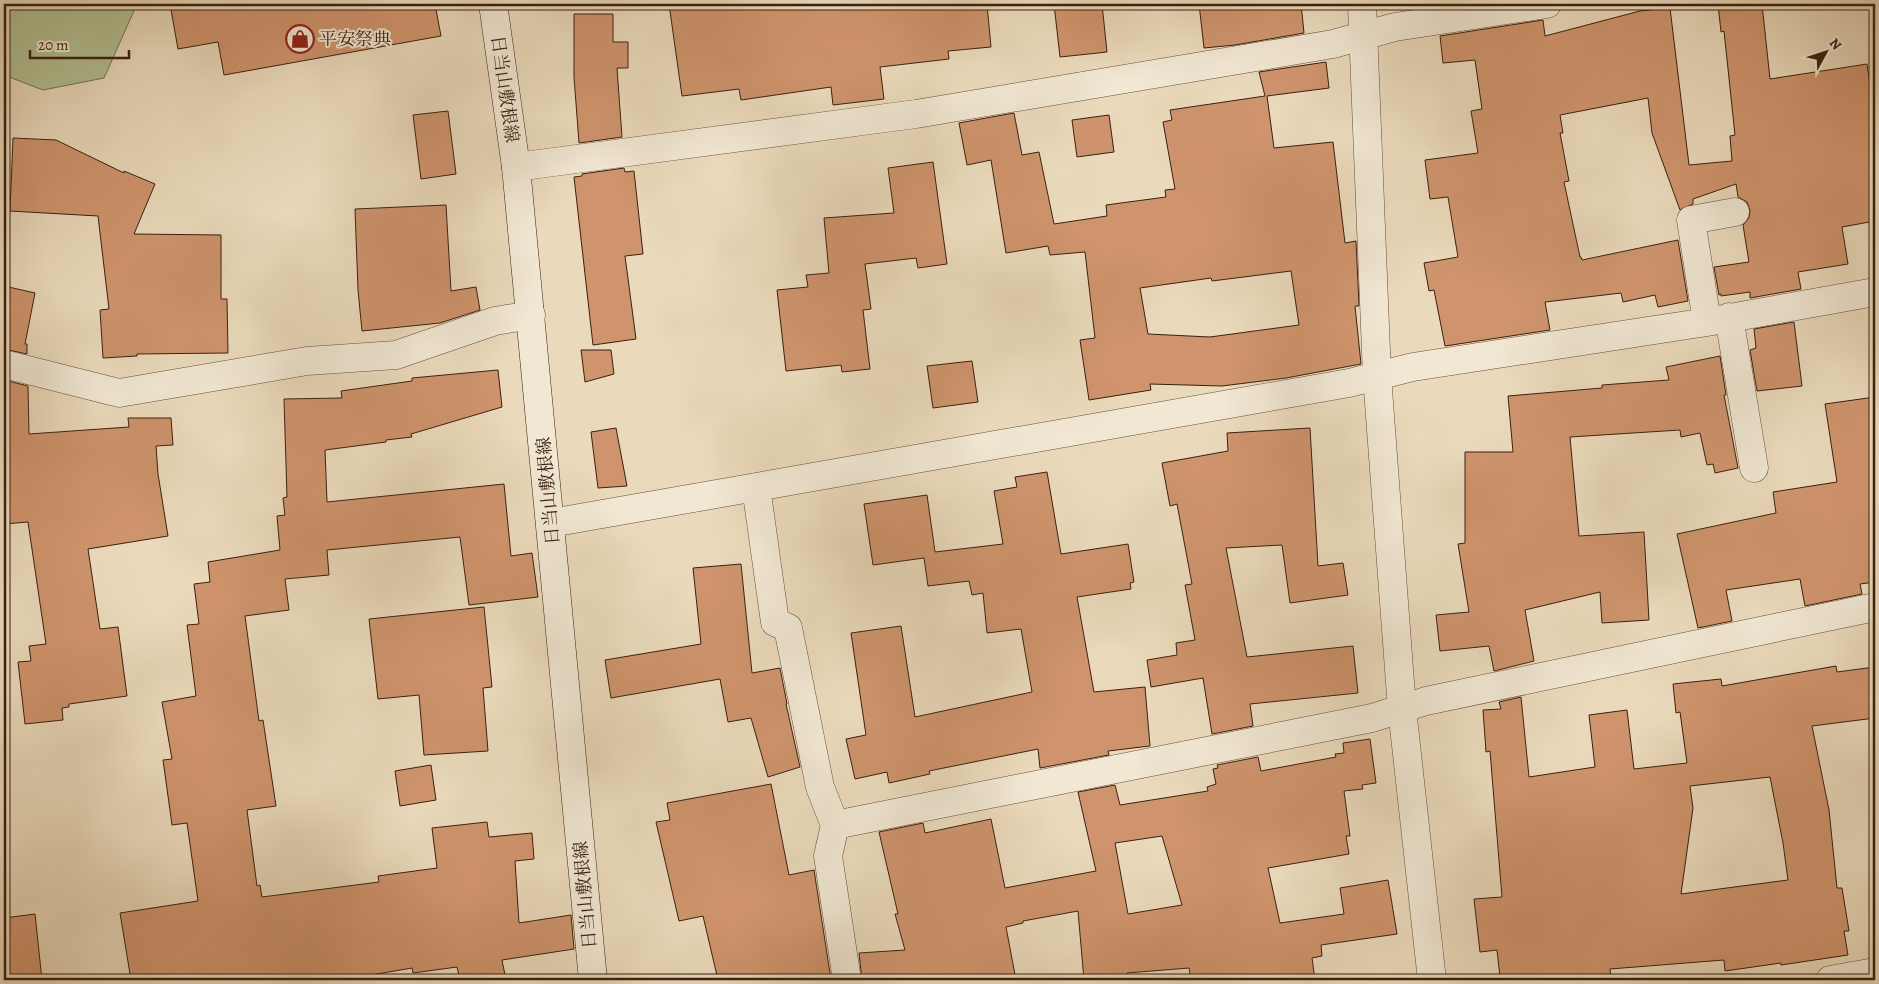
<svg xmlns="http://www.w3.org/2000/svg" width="1879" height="984" font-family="Alegreya,'Noto Serif JP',serif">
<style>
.green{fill:#b3c093;stroke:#767052}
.building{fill:#cf946d;stroke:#392011;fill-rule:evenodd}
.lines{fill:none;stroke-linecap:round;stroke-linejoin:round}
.minor-casing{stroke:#654e3c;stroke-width:29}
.tertiary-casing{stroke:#654e3c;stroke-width:29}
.secondary-casing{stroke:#392011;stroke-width:29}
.minor{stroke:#f1e7d3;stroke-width:28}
.tertiary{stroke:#f1e7d3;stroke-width:28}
.secondary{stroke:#f1e7d3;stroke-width:28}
.labels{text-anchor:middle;stroke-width:4;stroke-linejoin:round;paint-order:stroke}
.poi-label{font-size:18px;fill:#392011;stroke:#f1e7d3;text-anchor:start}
.street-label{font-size:18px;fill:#392011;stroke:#f1e7d3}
</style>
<rect width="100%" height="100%" fill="#eadabb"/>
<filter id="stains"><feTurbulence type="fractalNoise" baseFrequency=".004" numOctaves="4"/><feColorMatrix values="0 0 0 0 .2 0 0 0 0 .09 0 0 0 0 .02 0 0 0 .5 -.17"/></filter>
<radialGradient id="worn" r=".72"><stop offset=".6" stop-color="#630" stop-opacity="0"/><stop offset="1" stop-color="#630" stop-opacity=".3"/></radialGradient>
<path class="green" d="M4,4H137L104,78L43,90L4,75Z"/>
<path class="building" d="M170,4H435L441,36L224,75L218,42L178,49Z
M669,4H943V7L987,4L991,47L948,51L949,59L880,67L884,99L833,105L831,87L741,100L739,89L682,96Z
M1054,4H1102L1107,52L1060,57Z
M1199,4H1301L1304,33L1235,45L1204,48Z
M1718,4H1762L1770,79L1867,64L1875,117V221L1842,227L1848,264L1798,272L1801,289L1750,298V292L1721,296V294L1719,295L1714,267L1749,262L1743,225L1749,218L1750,210L1747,202L1738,197L1736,184L1693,199V204L1680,210L1652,133L1648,98L1560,115L1563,133H1560L1569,181L1564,182L1580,257H1581L1582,260L1678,240L1688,301L1658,307L1655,295L1623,302L1621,293L1545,302L1550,330L1445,346L1434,290L1429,291L1424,263L1458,257L1448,197L1430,199L1425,160L1478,153L1471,111L1482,109L1475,60L1443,63L1440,36L1543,20L1545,36L1640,11L1670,8L1689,165L1732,161L1730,136L1735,135L1724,31L1721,32Z
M574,14H613V42H628V68H617L622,137L579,143L574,77Z
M1326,62L1329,88L1267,96L1274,148L1333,142L1345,243L1356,241L1359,306H1355L1361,364L1286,378L1222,386L1150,384L1151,390L1089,400L1080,340L1095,338L1085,252L1050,255L1048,246L1006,253L991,160L967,165L959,123L1014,113L1022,155L1039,152L1054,224L1107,216L1106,205L1166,197L1165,190L1175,189L1163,122L1172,120L1170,110L1265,96L1259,72ZM1291,271L1299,325L1210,337L1148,334L1140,288L1211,278L1212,281Z
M448,111L456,174L421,179L413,115Z
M1109,115L1114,152L1077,157L1072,120Z
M13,138L56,140L124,173V171L155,184L134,234L221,235V299H227L228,353L137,354V356L103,358L100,310L109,309L98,216L10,211Z
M933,162L947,264L918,268L916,258L865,264L871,309L863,310L870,369L842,372L841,365L786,371L777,290L808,287L806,275L829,273L824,218L894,213L888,168Z
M624,168L625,172L634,171L643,254L625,256L636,339L593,345L574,177L582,176V174Z
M446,205L451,291L476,287L480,310L440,323L362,331L358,290L355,209Z
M4,286L35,293L25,344H27V354L4,349Z
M1794,322L1802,386L1757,391L1750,350L1756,348L1754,329Z
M581,350H611L614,374L585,382Z
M1720,356L1726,395H1724L1738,468L1715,473L1713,464L1707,465L1700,433L1681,437L1680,430L1570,437L1579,536L1644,532L1649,620L1602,623L1600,592L1525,610L1534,661L1494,671L1489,646L1440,651L1436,615L1469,612L1458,544L1465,543V452H1513L1508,396L1602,388V385L1669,380L1666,367Z
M972,361L978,402L933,408L927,366Z
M498,370L502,407L411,434L412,437L386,440V442L325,450L327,502L504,484L511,556L532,553L538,597L469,605L460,537L327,550L329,575L285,579L289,610L245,616L259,721L263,720L276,806L247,810L257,886L260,885L262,897L379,882L378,876L437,868L432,828L487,822L489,837L532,833L534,859L515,861L519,923L571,915L574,949L502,960L506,980H460L457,967L413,973L412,968L342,980H131L120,913L198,901L187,823L172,825L163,760L172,759L162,702L196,696L187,625L199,624L194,584L210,582L208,562L280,550L277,516L285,515L283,498L287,497L284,399L342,398L341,391L412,381V378Z
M4,380L28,386L29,434L129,427L128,418H171L173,445L156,446L158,474L168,536L88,549L100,629L118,627L127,696L69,704V707L62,708L63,720L25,724L18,662L31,661L29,646L46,644L28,522L4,524Z
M1875,397V582L1860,584L1862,594L1805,606L1800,579L1726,590L1732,621L1698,628L1677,534L1776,513L1773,492L1837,482L1825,404Z
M616,428L627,486L598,488L591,432Z
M1310,428L1318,566L1343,563L1348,595L1290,603L1282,545L1226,548L1247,657L1353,646L1358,693L1250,704L1253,726L1212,734L1203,678L1151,687L1147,660L1177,655L1176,643L1195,640L1185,585L1192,584L1177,504L1170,506L1162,463L1228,451L1227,433Z
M1047,472L1061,554L1128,544L1134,582L1130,583L1131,589L1077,597L1094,692L1145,687L1150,746L1108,751L1109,755L1040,768L1038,749L929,771L930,774L889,783L887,772L855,779L846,739L866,735L851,633L901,626L915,717L1032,692L1021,629L987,633L983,593L972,595L969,581L928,586L924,558L873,565L864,504L927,495L935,552L1003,544L994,491L1017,487L1015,477Z
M741,564L752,673L780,668L787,704H786L800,767L768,777L751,718L728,722L720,679L611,698L605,660L701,644L693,568Z
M484,607L492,687L483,688L488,751L424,755L419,695L378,699L369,619Z
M1836,666L1837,672L1875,667V718L1812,726L1829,810L1837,888H1842L1849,931H1844L1848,955L1781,965V963L1725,971L1724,960L1610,969L1611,980H1570V976L1508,980V976L1500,977L1497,950L1480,952L1474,899L1502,897L1490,751L1486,752L1483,710L1501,709L1499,702L1521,697L1529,777L1595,767L1589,715L1627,710L1634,769L1687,763L1680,712L1676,713L1673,684L1721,679L1722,686ZM1770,777L1783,843L1788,880L1681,894L1693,808L1690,786Z
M1370,739L1376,783L1362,785L1363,789L1344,791L1350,836H1346L1349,854L1268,868L1280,923L1344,914L1340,888L1388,880L1397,934L1321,945L1322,956L1312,958L1315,980H1191L1189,968L1127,973L1128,980H1084L1078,911L1023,921V923L1006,927L1016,980H862L859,953L905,950L895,914H898L879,832L923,823L925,833L991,819L1005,888L1096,871L1078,792L1115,785L1120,805L1208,791L1207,787L1216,784L1213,769L1218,768L1217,765L1258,757L1261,771L1336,757L1335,754L1344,753L1343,743ZM1162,836L1182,905L1128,914L1115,843Z
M431,765L436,800L400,806L395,771Z
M771,784L789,875L814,870L831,980H718L703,916L679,921L656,822L670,820L667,803Z
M35,914L42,980H4V918Z"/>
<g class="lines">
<defs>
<path id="minor" d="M516,167L916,114L1333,44L1395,27L1547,4
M1729,317L1754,468
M1707,322L1691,220L1735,212
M4,364L119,393L307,361L396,355L495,321L531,315
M756,487L775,622L788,628L820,787L835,825
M551,523L1349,383L1413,367L1707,322L1875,292
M847,980L828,856L835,825L1372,718L1426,701L1875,607
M1830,980L1875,972"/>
<path id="tertiary" d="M1362,4L1377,376L1402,709L1432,980"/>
<path id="secondary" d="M493,4L516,167L593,980"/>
</defs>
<use href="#minor" class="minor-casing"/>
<use href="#tertiary" class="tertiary-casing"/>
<use href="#secondary" class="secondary-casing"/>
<use href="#minor" class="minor"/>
<use href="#tertiary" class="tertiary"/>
<use href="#secondary" class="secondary"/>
</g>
<defs>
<symbol id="shop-ring" viewBox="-11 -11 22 22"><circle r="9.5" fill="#f1e7d3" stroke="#8f2418" stroke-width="1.5"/><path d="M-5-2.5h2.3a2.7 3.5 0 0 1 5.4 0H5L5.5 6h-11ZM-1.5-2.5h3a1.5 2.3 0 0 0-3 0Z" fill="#8f2418"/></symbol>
</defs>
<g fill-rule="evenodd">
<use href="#shop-ring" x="284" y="23" width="32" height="32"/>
</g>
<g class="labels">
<g class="poi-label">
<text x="319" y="45">平安祭典</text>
</g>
<g class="street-label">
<text transform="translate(505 89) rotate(82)" y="6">日当山敷根線</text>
<text transform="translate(548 491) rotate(-95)" y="6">日当山敷根線</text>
<text transform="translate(585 895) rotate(-95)" y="6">日当山敷根線</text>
</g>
</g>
<rect width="1879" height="984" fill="none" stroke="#eadabb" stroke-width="20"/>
<rect x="5" y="5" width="1869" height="974" fill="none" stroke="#392011" stroke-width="2.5"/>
<rect x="10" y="10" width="1859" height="964" fill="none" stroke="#392011"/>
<g transform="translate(1826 52) rotate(50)" stroke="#f1e7d3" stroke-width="4" paint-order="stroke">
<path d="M0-4L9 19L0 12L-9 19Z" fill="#392011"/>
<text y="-8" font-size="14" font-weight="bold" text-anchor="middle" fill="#392011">N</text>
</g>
<path d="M30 50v8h99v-8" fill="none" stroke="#392011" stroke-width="2.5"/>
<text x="38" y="50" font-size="15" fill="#392011" stroke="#f1e7d3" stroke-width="4" paint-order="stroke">20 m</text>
<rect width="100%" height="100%" filter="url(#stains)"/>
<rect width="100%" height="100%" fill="url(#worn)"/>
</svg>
